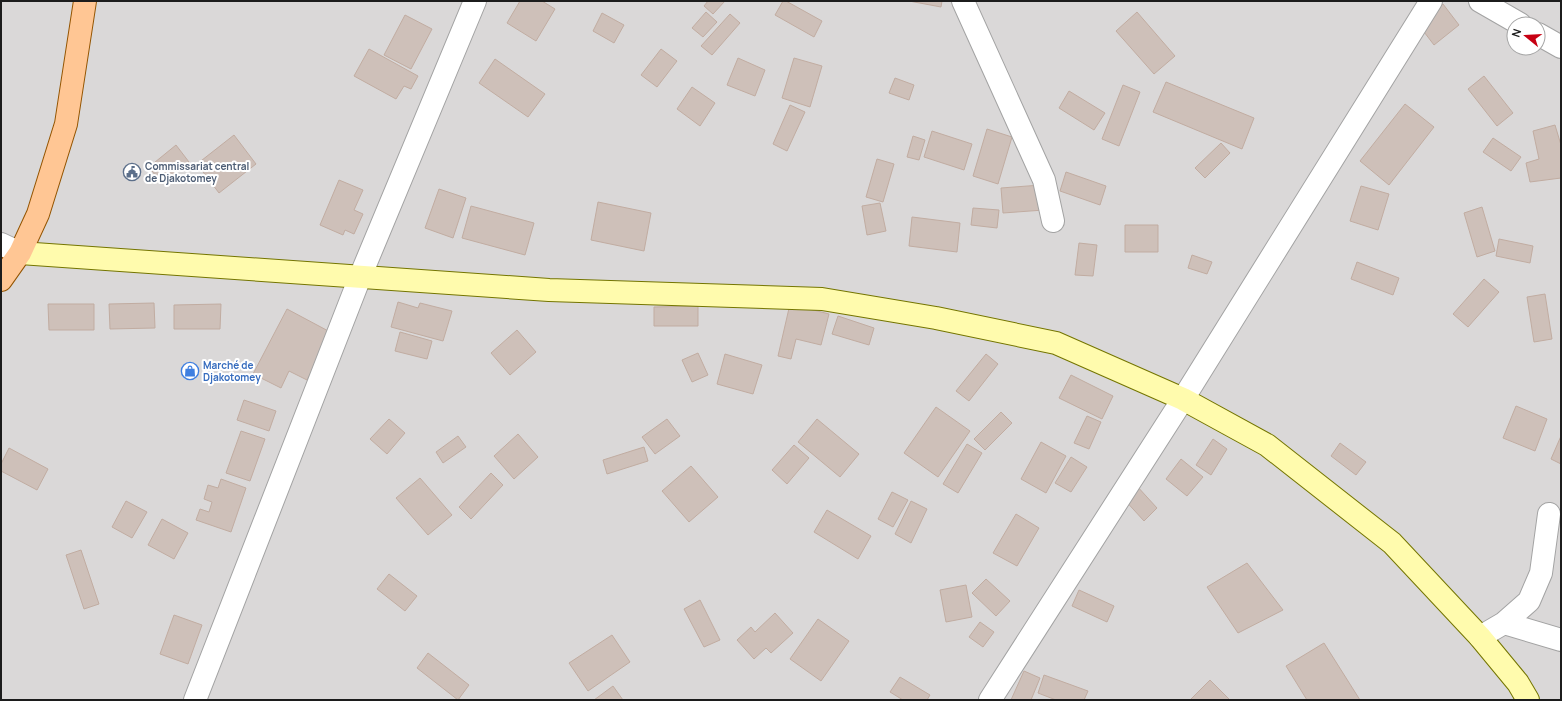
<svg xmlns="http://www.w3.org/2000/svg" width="1562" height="701" font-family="Manrope,sans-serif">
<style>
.residential{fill:#dad8d8;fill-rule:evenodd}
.building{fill:#cec0b9;stroke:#c1aca1}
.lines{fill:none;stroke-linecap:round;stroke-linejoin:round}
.street-casing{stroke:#a3a3a3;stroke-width:24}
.secondary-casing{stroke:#747500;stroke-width:24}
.primary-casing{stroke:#935400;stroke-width:24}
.street{stroke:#fff;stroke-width:22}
.secondary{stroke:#fffbad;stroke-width:22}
.primary{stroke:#ffc694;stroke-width:22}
.labels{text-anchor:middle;stroke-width:4;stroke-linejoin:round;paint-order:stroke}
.service-label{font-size:10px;font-weight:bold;fill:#4e5e75;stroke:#fff;text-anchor:start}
.shop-label{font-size:10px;font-weight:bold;fill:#366cbe;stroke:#fff;text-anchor:start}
</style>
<rect width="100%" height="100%" fill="#eee8e0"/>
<path class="residential" d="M1,1H1561V700H1ZM1514,24H1538V48H1514Z"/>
<path class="building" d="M520,1H542L555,9L536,41L507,23Z
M708,1H725L713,14L704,6Z
M783,1H786L822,21L814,37L775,15Z
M909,1H942L941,7Z
M1443,4L1459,25L1434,45L1418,24Z
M706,12L717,22L703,37L692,28Z
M1137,12L1175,56L1154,74L1116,31Z
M602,13L624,25L614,43L593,31Z
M730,14L740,23L712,55L701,46Z
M405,15L432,29L411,69L384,55Z
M369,49L418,76L411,89L404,86L396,99L354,76Z
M661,49L677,61L657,87L641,75Z
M738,58L765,70L755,96L727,85Z
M794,58L822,66L810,107L782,98Z
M495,59L545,94L528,117L479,83Z
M1484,76L1513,113L1497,126L1468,89Z
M895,78L914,85L909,100L889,93Z
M1166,82L1254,118L1242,149L1153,112Z
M1123,85L1140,92L1119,146L1102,139Z
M692,87L715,103L700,126L677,109Z
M1069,91L1105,113L1094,130L1059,108Z
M1405,104L1434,127L1389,185L1360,161Z
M790,105L805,112L787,151L773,144Z
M1555,125L1561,145V178L1530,182L1526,163L1539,159L1533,131Z
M987,129L1012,137L998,184L973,176Z
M932,131L972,144L964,170L924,157Z
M234,135L256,164L219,193L197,164Z
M913,136L925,140L919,160L907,157Z
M1493,138L1521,157L1511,171L1483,152Z
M1221,143L1230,153L1205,178L1195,168Z
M176,145L189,162L162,184L149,167Z
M877,159L894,164L883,202L866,197Z
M1066,172L1106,186L1100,205L1060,191Z
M339,180L363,190L354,210L363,214L354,234L345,230L343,235L320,225Z
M1041,185L1044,210L1003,213L1001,188Z
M1361,186L1389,194L1378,230L1350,221Z
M439,189L466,198L453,238L425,228Z
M598,202L651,213L644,251L591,240Z
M880,203L886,231L867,235L862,206Z
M471,206L534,223L525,255L462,238Z
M1482,207L1495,251L1477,257L1464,213Z
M973,208L999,210L997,228L971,225Z
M912,217L960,223L957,252L909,246Z
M1125,225H1158V252H1125Z
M1499,239L1533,246L1530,263L1496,256Z
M1079,243L1097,245L1093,276L1075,275Z
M1192,255L1212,262L1207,274L1188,268Z
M1357,262L1399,278L1393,295L1351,279Z
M1484,279L1499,292L1468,327L1453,314Z
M1545,294L1552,339L1534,342L1527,297Z
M398,302L418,308L420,303L452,311L443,341L391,327Z
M154,303L155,328L110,329L109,304Z
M48,304H94V330H49Z
M221,304L220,329H174V305Z
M790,304L829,314L821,345L796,339L791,359L778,356Z
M698,306V326H654V307Z
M287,309L332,333L307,380L289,371L281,388L253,374Z
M838,316L874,328L869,345L832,334Z
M517,330L536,352L510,375L491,353Z
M400,332L432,341L427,359L395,351Z
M698,353L708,375L692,382L682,360Z
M725,354L762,365L753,394L717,384Z
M986,354L998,364L969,401L956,391Z
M1071,375L1113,396L1102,419L1059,398Z
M244,400L276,411L269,431L237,420Z
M1516,406L1547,419L1535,451L1503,438Z
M936,407L970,431L938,477L904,453Z
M1001,412L1012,423L985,450L974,439Z
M1087,416L1101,422L1089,449L1074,443Z
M389,419L405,433L387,454L370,439Z
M667,419L680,436L655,454L642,437Z
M817,419L859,454L840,477L798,442Z
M241,431L265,439L250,481L226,473Z
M518,434L538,457L514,479L494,456Z
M458,436L466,447L443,463L436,452Z
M1561,436V464L1551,459Z
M1213,439L1227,449L1211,475L1196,465Z
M1041,442L1066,456L1046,493L1021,479Z
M1340,443L1366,462L1356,475L1331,456Z
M967,444L982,453L958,493L943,484Z
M794,445L809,458L787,484L772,470Z
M644,447L648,461L607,474L603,460Z
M9,448L48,469L37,490L1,471V464Z
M1071,457L1087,467L1071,492L1055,483Z
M1181,459L1203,477L1187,496L1166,479Z
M691,466L718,497L689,522L662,491Z
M491,473L503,485L471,519L459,507Z
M420,478L452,515L428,535L396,498Z
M221,479L246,488L231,532L196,520L200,509L209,512L212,502L204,499L208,485L218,488Z
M1136,485L1157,508L1144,521L1123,498Z
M892,492L908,500L893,527L878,519Z
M126,501L147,512L132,538L112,527Z
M911,501L927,509L911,543L895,534Z
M827,510L871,536L858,559L814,532Z
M1016,514L1039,528L1017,566L993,553Z
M162,519L188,533L174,559L148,545Z
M81,550L99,604L84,609L66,555Z
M1247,563L1283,610L1238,633L1207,587Z
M389,574L417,596L405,611L377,589Z
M986,579L1010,601L996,616L972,593Z
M966,585L972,617L946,622L940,590Z
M1079,590L1114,606L1107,622L1072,606Z
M700,600L720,640L704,647L684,609Z
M775,613L793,633L771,653L766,648L754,659L737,640L751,627L755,632Z
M174,615L202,625L188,664L160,654Z
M818,619L849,641L821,681L790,659Z
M980,622L994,632L983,647L969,637Z
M612,635L630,662L588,691L569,663Z
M1324,643L1360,700H1307L1286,666Z
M428,653L469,685L458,700L417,668Z
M1024,671L1040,678L1031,700H1011Z
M1044,675L1088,691L1084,700H1056L1038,693Z
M900,677L930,695L927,700H903L890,692Z
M1210,680L1230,700H1190Z
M613,686L623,700H594Z"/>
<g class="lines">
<defs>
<path id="street" d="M963,1L1044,180L1053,221
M1480,1L1520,24
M1538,34L1561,47
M1,244L20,253
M1504,623L1561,640
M1480,637L1504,623L1529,601L1541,573L1549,514
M195,700L360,277L475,1
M990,700L1183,399L1431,1"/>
<path id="secondary" d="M20,253L549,290L822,299L936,318L1056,343L1183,399L1267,445L1392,543L1480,637L1518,683L1528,700"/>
<path id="primary" d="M1,280L20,253L38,214L66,124L85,1"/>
</defs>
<use href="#street" class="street-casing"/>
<use href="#secondary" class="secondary-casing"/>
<use href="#primary" class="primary-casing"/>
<use href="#street" class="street"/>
<use href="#secondary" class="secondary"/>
<use href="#primary" class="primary"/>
</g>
<defs>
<symbol id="civic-ring" viewBox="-11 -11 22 22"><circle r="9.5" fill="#fff" stroke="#5c6f8a" stroke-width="1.5"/><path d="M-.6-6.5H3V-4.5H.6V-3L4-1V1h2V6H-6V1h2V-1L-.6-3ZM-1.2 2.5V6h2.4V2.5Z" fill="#5c6f8a"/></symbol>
<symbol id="shop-ring" viewBox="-11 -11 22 22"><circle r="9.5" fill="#fff" stroke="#3f7fe0" stroke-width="1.5"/><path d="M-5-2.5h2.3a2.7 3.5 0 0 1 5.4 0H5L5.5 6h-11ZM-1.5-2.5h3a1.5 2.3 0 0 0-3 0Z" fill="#3f7fe0"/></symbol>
</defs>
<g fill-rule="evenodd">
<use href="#civic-ring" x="122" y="162" width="20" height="20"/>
<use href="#shop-ring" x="180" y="361" width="20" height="20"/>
</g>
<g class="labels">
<g class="service-label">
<text x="145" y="170">Commissariat central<tspan x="145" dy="12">de Djakotomey</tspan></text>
</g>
<g class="shop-label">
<text x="203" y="369">Marché de<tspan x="203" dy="12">Djakotomey</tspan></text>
</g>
</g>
<rect width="1562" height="701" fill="none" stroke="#1c1c1c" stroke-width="4"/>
<g transform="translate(1526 36) rotate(288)"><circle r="19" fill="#ffffff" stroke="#a4a4a4"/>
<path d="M0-3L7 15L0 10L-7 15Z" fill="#c70013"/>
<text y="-6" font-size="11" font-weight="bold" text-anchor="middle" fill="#1c1c1c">N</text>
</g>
</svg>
